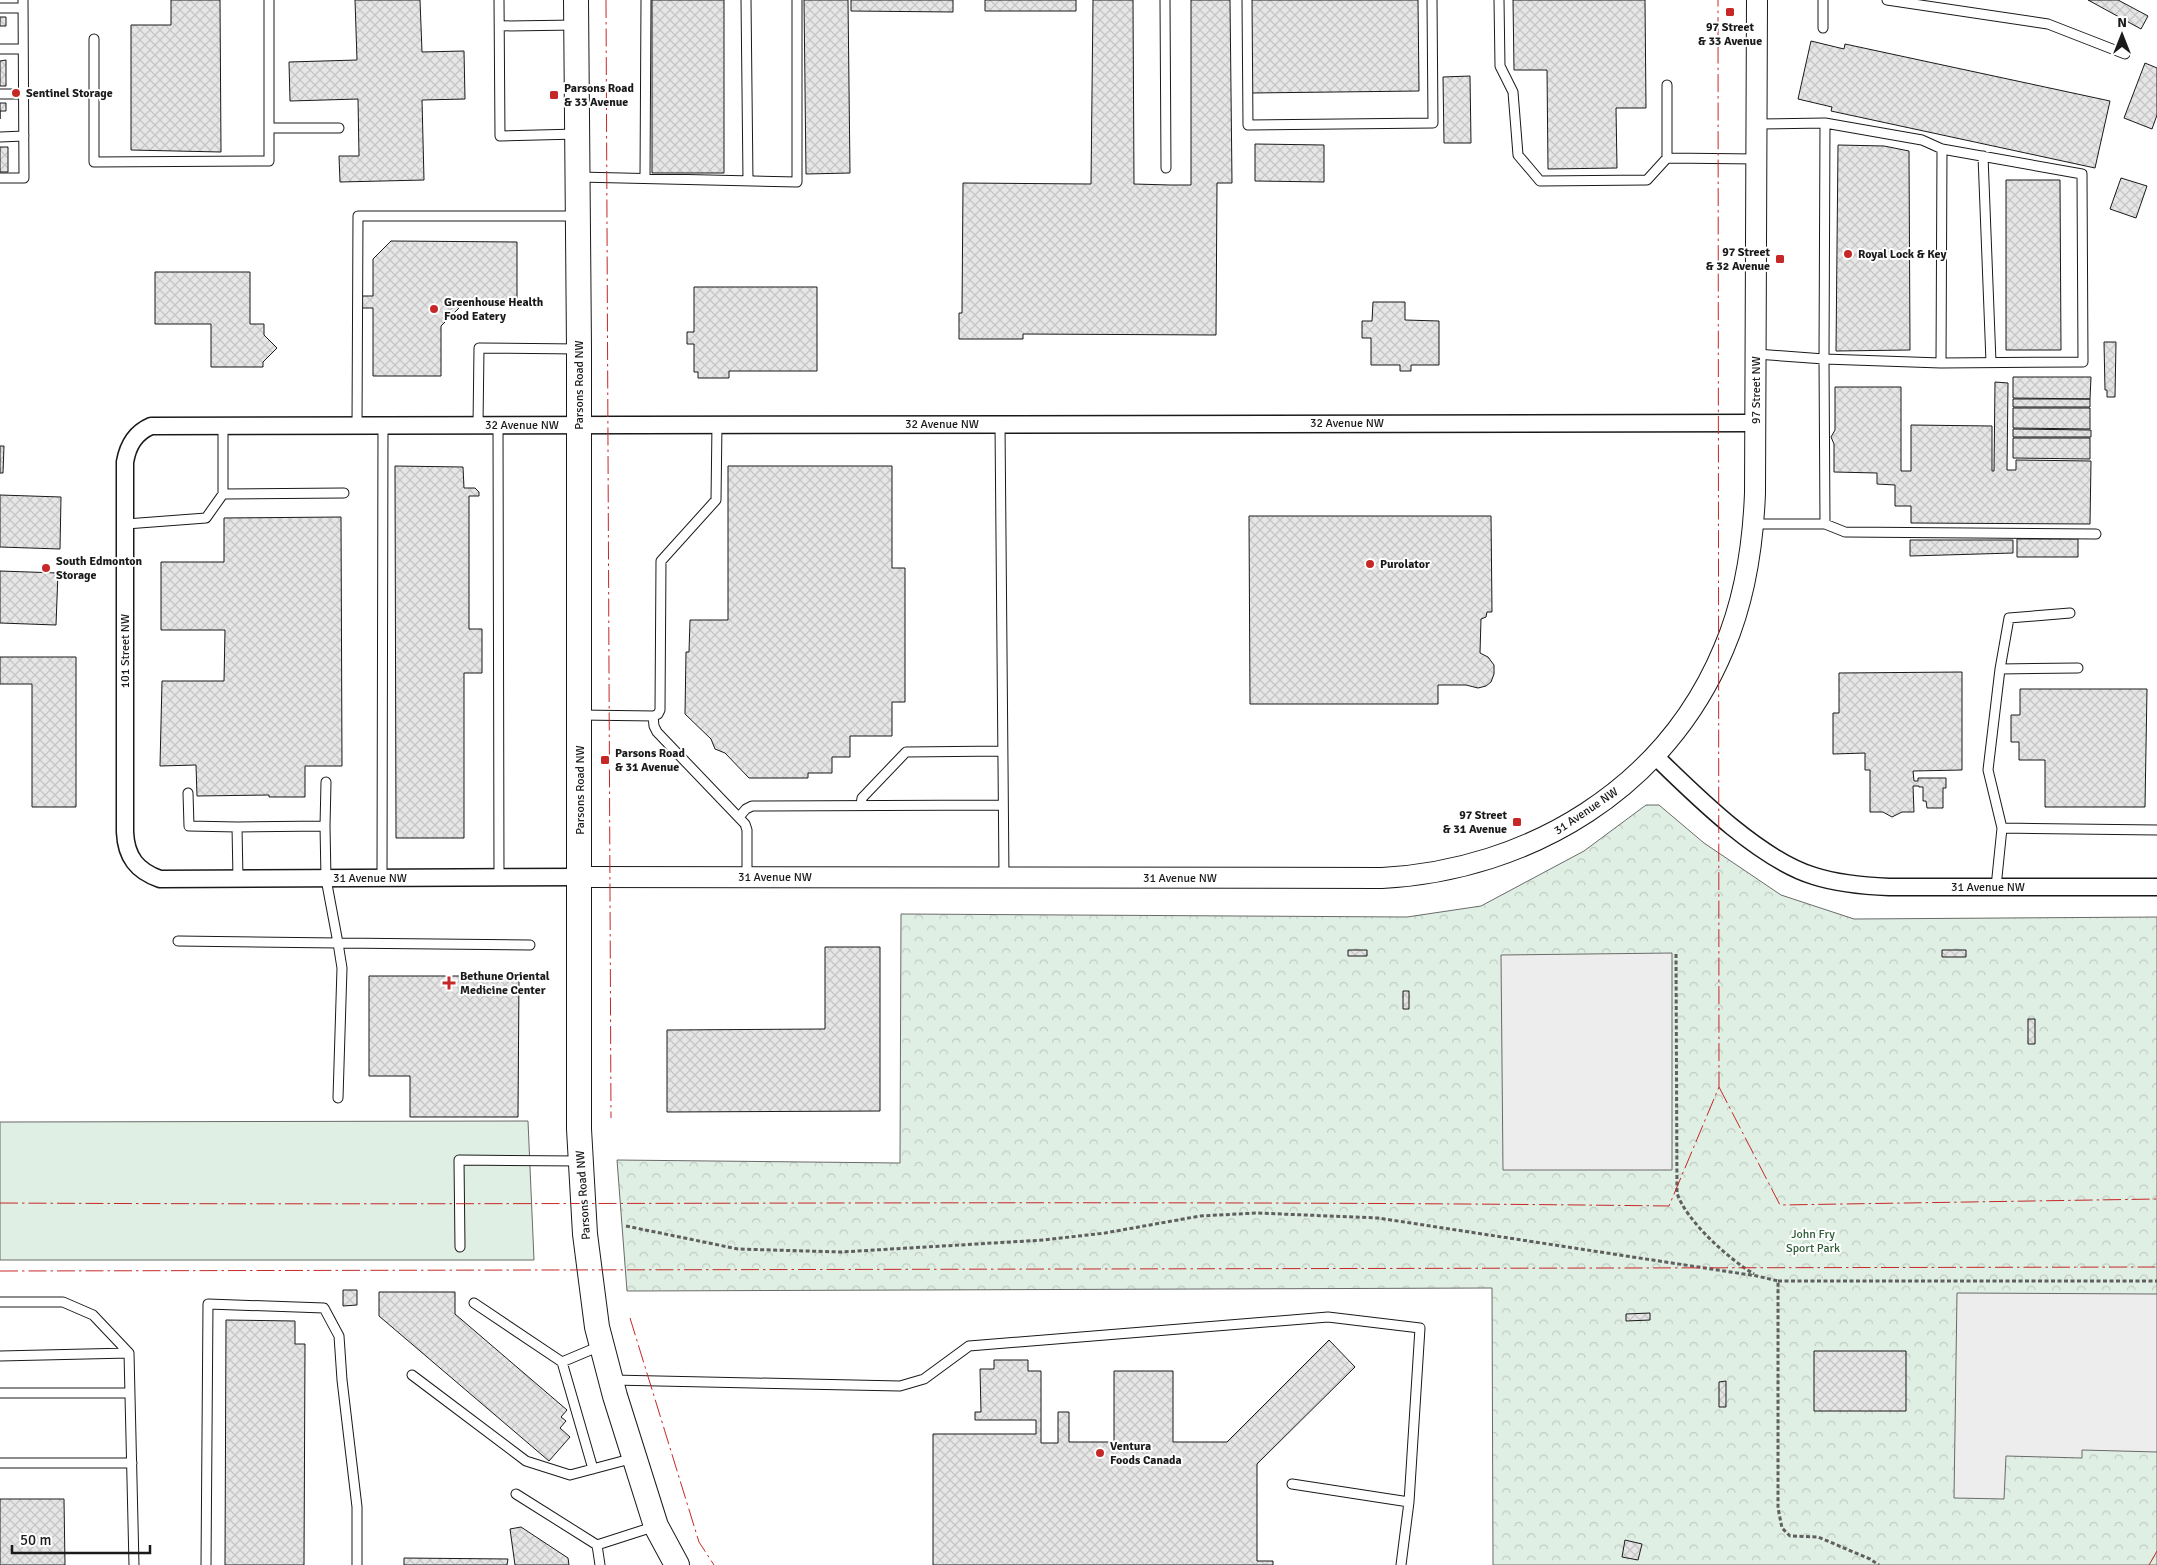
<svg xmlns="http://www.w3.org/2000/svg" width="2157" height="1565" font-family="Signika,sans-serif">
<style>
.grass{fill:#e0efe3;stroke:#6a6a6a}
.forest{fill:url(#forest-crowns);stroke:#6a6a6a}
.parking{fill:#ededed;stroke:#6a6a6a}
.building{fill:url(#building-cross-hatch);stroke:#1a1a1a}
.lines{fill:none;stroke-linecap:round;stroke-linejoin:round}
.service-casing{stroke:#1a1a1a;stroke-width:11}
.minor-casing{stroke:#1a1a1a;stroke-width:19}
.tertiary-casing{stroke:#1a1a1a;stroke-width:22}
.secondary-casing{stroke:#1a1a1a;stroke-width:26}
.path{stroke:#5f5f5f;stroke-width:3;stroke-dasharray:4 2.5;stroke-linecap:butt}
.service{stroke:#fff;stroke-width:9}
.minor{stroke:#fff;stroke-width:16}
.tertiary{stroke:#fff;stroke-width:20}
.secondary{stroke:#fff;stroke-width:24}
.power{stroke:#c62828;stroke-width:1;stroke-dasharray:18 4 2.5 4;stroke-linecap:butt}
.poi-dot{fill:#c62828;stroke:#fff;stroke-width:2}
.labels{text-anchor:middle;stroke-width:4;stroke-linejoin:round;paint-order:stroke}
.poi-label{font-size:12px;font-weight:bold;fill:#1a1a1a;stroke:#fff;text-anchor:start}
.street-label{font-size:12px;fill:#1a1a1a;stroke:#fff}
.park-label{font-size:12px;fill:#2b5a34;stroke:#fff}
</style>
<defs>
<pattern id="forest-crowns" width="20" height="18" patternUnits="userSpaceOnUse" patternTransform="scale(1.25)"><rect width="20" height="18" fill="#e0efe3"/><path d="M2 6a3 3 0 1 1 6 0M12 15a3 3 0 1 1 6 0" fill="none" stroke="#c0ccc2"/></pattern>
<pattern id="building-cross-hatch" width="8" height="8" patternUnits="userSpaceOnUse" patternTransform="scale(1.25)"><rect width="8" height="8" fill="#e6e6e6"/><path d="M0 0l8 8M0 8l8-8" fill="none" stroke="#c5c5c5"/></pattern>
</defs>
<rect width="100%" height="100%" fill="#fff"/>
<path class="grass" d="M528,1121L534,1260H0V1122Z"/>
<path class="forest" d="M1646,805H1659L1704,843L1781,895L1854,919L2157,917V1565H1493L1492,1288L627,1291L617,1160L900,1163L901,914L1407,917L1481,906L1584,851Z"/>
<path class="parking" d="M1672,953V1170H1503L1501,955Z
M1957,1293L2157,1294V1452L2082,1450V1458L2006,1456L2004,1499L1954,1498Z"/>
<path class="building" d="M171,0H220L221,152L131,150V25H171Z
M355,0H420L422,52L464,51L465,99L422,100L424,180L340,182L339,156H359L358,99L290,101L289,62L357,60Z
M652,0H724V173H652Z
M804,0H848L850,173L806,174Z
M851,0H953V12L851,11Z
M985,0H1076V11H985Z
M1093,0H1133L1134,184L1170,185H1191V0H1230L1232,183H1217L1216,335L1023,334V339H959V313H962L963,183L1091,184Z
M1251,0H1418L1419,91L1251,93Z
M1513,0H1645L1646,108H1616L1617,168L1548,169L1547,70H1514Z
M2088,0H2118L2148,16L2141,29Z
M0,17H6V26H0Z
M1811,41L1844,49L1845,44L2110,101L2095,168L1831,111L1832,107L1798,99Z
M6,60V86H0V61Z
M2145,63L2157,68V115L2152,129L2124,118Z
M1470,76L1471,143H1444L1443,77Z
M0,103H6V111H0V119Z
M1255,144L1324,145V182L1255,181Z
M1838,145L1884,146L1909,151L1910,350L1836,351Z
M0,147H8V172H0Z
M2121,178L2147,186L2136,218L2110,209Z
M2006,180H2060L2061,350H2006Z
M391,241L517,242V301H466L441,326V376H373V308H362V296H373V259Z
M155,272H250V324H264V335L277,348L263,362V367H211V324H155Z
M694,287H817V371H729V378H698V372H694V344H687V332H694Z
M1373,302H1405V320L1439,321V365H1411V371H1400V365H1371V338H1362V321H1372Z
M2104,342H2116L2115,397H2107V390H2105Z
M2013,377H2091L2090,399L2013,398Z
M1995,382L2008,383L2007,470H2016V460L2091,461L2090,524L1911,523V506H1895V485L1877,484V473L1834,472V444L1831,437L1835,430V387H1901V471H1911V425L1992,426V471H1994Z
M2013,399H2090V407H2013Z
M2013,408H2090V429L2013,428Z
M2013,429L2091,430V437H2013Z
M2013,438H2090V459L2013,458Z
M0,446H4L3,473H0Z
M395,466L463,467L464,488H475L479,492V496H469V629H482V673H464V838H396Z
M728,466H892V568H905V702H892V736H850V757H832V773H808V778H749L725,753L715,749L711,739L685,714L686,652H689L690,620H728Z
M0,495L61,497L60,549L0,547Z
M1249,516H1491L1492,612H1487L1486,617L1481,619L1480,653L1488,657L1494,665V674L1491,682L1486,686L1478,688L1466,685H1438V704H1250Z
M341,517L342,766H305V797H269V795L197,796L196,765L160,766L162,681H224L225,630H161V562H224V518Z
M2017,539H2078V557H2017Z
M1910,540H2013V553L1910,556Z
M0,571L58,573L56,625L0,623Z
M0,657H76V807H32V684H0Z
M1962,672V770L1913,771L1914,781H1918V778H1946V788H1943V808H1927L1926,801H1923V787H1919V786H1913L1914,812H1902L1892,817L1883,812H1870V770H1865V753L1833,754V713H1839V673Z
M2020,689H2147L2145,807H2045V760H2019V742H2011V715H2020Z
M825,947H880V1111L667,1112V1030L825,1029Z
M1348,950H1367V956H1348Z
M1942,950H1966V957H1942Z
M369,976H519L518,1117H410V1076H369Z
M1403,991H1409V1009H1403Z
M2028,1019H2035V1044H2028Z
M343,1290H357V1305L343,1306Z
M379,1292H455V1314L567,1410L561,1417L566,1421L560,1428L570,1437L549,1461L379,1316Z
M1650,1313V1320L1626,1321V1314Z
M226,1320L295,1321V1344H305L304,1565H225Z
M1329,1340L1355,1367L1257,1464V1561H1273V1565H933V1434H1036V1420H975V1412H981L980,1369H994V1360H1028V1371H1041V1443H1058V1412H1069V1442H1114V1371H1173V1442H1227Z
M1814,1351H1906V1411H1814Z
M1726,1381V1407H1719V1382Z
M0,1499H64L65,1565H0Z
M521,1527L568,1558L569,1565H515L510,1529Z
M1625,1540L1642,1544L1638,1560L1622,1557Z
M404,1558L508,1559L507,1565H404Z"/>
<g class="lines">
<defs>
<path id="service" d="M499,0L500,136L577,134
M746,0L748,180
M1165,0L1166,168
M1247,0L1248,125L1433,123L1432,0
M1499,0L1500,66L1513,92L1518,155L1540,181L1647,180L1667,158L1757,159
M1823,0V28
M1887,0L2048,24L2125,54
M0,8H23
M500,26L576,25
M94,39V162L269,161V0
M0,49H23
M0,94H23
M1825,123L1824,359L1941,363
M1757,124L1825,123L1922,140L1942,149L2082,174L2083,362L1941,363L1942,149
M269,128H339
M0,137L24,136
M1983,156L1991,362
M1667,158V85
M578,177L797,182V0
M0,178H24L23,0
M645,178L646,0
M1756,354L1824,359L1825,524L1845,532L2096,534
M1000,424L1004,877
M478,425L479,348L579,349
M498,425L499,878
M223,426V494L344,493
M357,426L358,216H578
M126,524L206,518L223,494
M1754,524H1825
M2000,669L2009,618L2070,613
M580,715L654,716L658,714L660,710L661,561L716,500L717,424
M653,716L654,726L657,732L745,824L747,830V877
M188,793L189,826L237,827
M861,805L862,798L906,752L1003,751
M739,817L746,809L752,806L1003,805
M325,826L326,782
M2002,828L1988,770L2000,669L2078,668
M382,878L383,425
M238,879L237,827L325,826L326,879L338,943L530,945
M1996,887L2002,828L2157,830
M178,941L338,943L342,968L338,1098
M460,1247L459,1160L579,1161
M0,1302H63L93,1315L129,1353L134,1565
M474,1303L562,1362L600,1346
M0,1356L129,1353
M562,1362L593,1469
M412,1375L526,1461L570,1475L634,1458
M612,1380L900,1386L924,1379L969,1346L1328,1317L1420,1328L1409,1502L1401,1565
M0,1393H130
M0,1463H132
M1292,1484L1409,1502
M516,1494L597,1545
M206,1565L208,1304L324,1308L339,1336L342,1380L357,1507V1565
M600,1565L597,1545L656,1526"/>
<path id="minor" d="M1655,756C1696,796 1759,859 1814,876C1839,884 1864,886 1889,887H2157
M580,877L160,879C137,871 126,857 125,832V462C128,445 135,433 151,426L1756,423"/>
<path id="tertiary" d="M580,877L1382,878C1530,870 1666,788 1724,648C1745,599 1753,546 1755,493L1757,0"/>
<path id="secondary" d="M576,0L579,349V1129L585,1234L597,1327L615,1396L656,1526L677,1565"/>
</defs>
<use href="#service" class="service-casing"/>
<use href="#minor" class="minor-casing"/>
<use href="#tertiary" class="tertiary-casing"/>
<use href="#secondary" class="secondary-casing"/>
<path class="path" d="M1676,954L1677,1193C1686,1221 1730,1260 1754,1274
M626,1226L738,1249L841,1252L1044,1240L1105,1233L1200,1216L1257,1213L1378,1218L1757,1276L1778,1281V1508L1782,1528L1790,1536L1818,1537L1870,1559L1879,1565
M1778,1281H2157"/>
<use href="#service" class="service"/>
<use href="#minor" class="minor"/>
<use href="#tertiary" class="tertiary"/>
<use href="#secondary" class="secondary"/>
<path class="power" d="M606,0L611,1118
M1719,1087L1780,1205L2157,1199
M0,1203C556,1206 1113,1199 1669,1206L1719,1087L1718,0
M0,1271L2157,1267
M630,1318L699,1542L714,1565
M2149,1565L2157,1551"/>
</g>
<g class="poi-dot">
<rect x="1725" y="7" width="10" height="10" rx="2.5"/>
<circle cx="16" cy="93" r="5"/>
<rect x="549" y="90" width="10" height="10" rx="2.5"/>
<circle cx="1848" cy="254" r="5"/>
<rect x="1775" y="254" width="10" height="10" rx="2.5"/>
<circle cx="434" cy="309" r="5"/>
<circle cx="1370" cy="564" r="5"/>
<circle cx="46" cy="568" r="5"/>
<rect x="600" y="755" width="10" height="10" rx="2.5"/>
<rect x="1512" y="817" width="10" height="10" rx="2.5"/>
<path d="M446.5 975.5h5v5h5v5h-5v5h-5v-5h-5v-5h5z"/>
<circle cx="1100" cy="1453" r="5"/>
</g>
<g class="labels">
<g class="poi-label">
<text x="1730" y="31" text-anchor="middle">97 Street<tspan x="1730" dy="14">&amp; 33 Avenue</tspan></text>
<text x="564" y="92">Parsons Road<tspan x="564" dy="14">&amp; 33 Avenue</tspan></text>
<text x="26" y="97">Sentinel Storage</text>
<text x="1770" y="256" text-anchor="end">97 Street<tspan x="1770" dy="14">&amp; 32 Avenue</tspan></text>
<text x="1858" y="258">Royal Lock &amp; Key</text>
<text x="444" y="306">Greenhouse Health<tspan x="444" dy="14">Food Eatery</tspan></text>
<text x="56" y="565">South Edmonton<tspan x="56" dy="14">Storage</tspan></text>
<text x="1380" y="568">Purolator</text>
<text x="615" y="757">Parsons Road<tspan x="615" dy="14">&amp; 31 Avenue</tspan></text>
<text x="1507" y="819" text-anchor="end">97 Street<tspan x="1507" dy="14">&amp; 31 Avenue</tspan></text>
<text x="460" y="980">Bethune Oriental<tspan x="460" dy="14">Medicine Center</tspan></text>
<text x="1110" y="1450">Ventura<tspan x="1110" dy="14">Foods Canada</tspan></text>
</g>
<g class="street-label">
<text transform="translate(579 385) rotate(-90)" y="4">Parsons Road NW</text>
<text transform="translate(1756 390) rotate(-90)" y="4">97 Street NW</text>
<text x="1347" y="427">32 Avenue NW</text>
<text x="942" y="428">32 Avenue NW</text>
<text x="522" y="429">32 Avenue NW</text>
<text transform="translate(125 651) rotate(-90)" y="4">101 Street NW</text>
<text transform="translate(580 790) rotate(-90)" y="4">Parsons Road NW</text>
<text transform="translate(1586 811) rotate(-34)" y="4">31 Avenue NW</text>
<text x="775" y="881">31 Avenue NW</text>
<text x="370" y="882">31 Avenue NW</text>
<text x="1180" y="882">31 Avenue NW</text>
<text x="1988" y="891">31 Avenue NW</text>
<text transform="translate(583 1195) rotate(-94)" y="4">Parsons Road NW</text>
</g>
<g class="park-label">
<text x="1813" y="1238">John Fry<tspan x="1813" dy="14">Sport Park</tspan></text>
</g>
</g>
<g transform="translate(2122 35)" stroke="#ffffff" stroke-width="4" paint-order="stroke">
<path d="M0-4L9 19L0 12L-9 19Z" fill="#1a1a1a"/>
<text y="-8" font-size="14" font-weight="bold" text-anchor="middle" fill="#1a1a1a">N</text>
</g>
<path d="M12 1545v8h138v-8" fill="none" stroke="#1a1a1a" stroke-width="2.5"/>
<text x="20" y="1545" font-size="15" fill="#1a1a1a" stroke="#ffffff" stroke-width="4" paint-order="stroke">50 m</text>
</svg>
